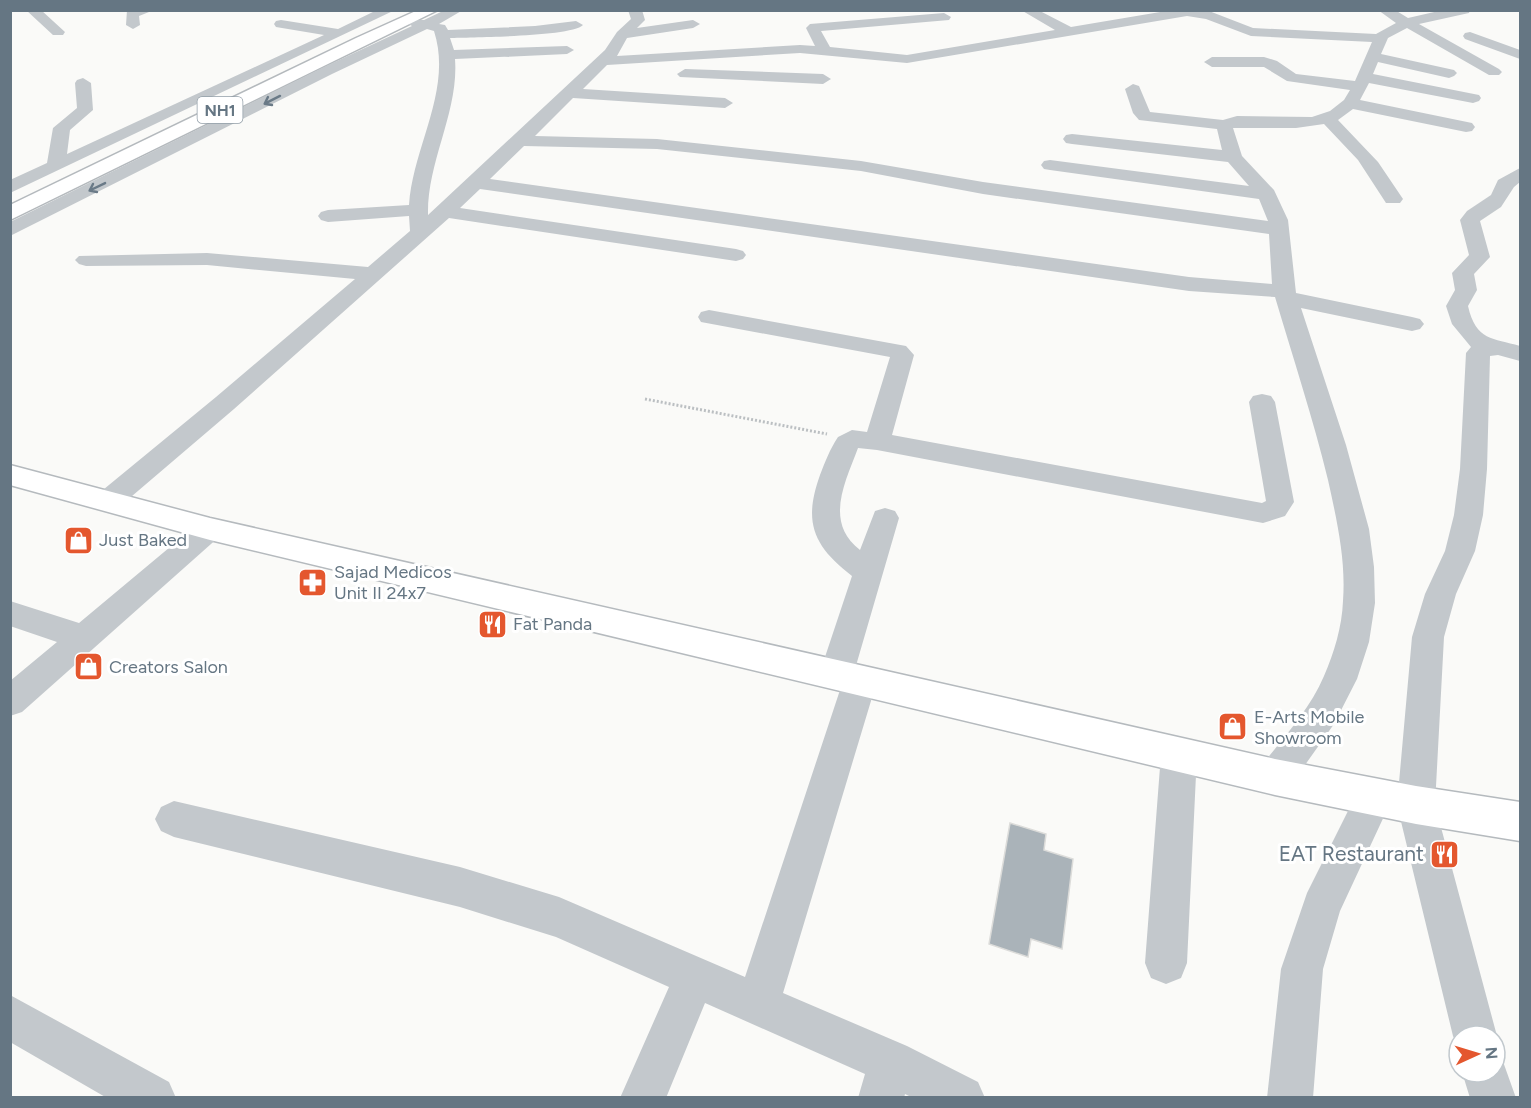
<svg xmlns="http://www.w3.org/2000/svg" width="1531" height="1108" font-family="Figtree,sans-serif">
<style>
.building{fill:#aab3b9;stroke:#dcdcda;stroke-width:1.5}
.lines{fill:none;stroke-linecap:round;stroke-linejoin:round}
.major-casing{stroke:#b5babe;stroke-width:3}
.highway-casing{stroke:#b4b9bd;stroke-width:3}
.path{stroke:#bbbfc2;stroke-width:3;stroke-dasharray:2 2;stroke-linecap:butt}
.minor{fill:#c3c8cc;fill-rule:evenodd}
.major{fill:#fff;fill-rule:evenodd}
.highway{fill:#fff;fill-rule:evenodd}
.oneway{stroke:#6a7a87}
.labels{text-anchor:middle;stroke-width:6;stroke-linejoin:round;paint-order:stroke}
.shield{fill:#fff;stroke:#939fa8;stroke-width:1.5}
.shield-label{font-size:16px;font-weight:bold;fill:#657683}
.poi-label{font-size:18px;fill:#657683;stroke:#fff;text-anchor:start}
.near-poi-label{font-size:21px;fill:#657683;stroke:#fff;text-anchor:end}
</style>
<rect width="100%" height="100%" fill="#fafaf8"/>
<path class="building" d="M1010,823L1046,834L1044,850L1073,859L1062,949L1031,939L1028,957L989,944Z"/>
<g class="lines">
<defs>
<path id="major" d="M10,465L210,518L1275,759L1416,786L1520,802V841L1416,824L1275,795L210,540L10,485Z"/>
<path id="highway" d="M418,10H438L10,220V205L356,38Z"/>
</defs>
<use href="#major" class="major-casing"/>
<use href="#highway" class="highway-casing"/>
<path class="path" d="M645,399L827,434"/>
<path class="minor" d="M26,10H41L65,32L63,35H53Z
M127,10H154L139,16L140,25L133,29L126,25Z
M377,10H395L10,193V180L47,163L53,128L77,108L75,83L77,80L83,78L91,83L93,110L70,130L67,154L324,35L276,27L274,24L276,21L281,20L338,29Z
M445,10H463L439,24L445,25L448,30L535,26L576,21L583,25C571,37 472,37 450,38L454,50L567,46L574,50L567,54L455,59C459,112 427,161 428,215L605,50L617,32L631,19L628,10H642L645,20L637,28L693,20L700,24L693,28L627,38L617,56L800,45L815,46L806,28L810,24L944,13L951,17L949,20L821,31L830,47L907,55L1055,30L1021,10H1038L1071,27L1172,10L1209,11L1253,28L1376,34L1396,23L1378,10H1395L1408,18L1443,10H1470L1469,13L1419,24L1499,69L1502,72L1499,75H1489L1407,28L1388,38L1381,54L1454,70L1457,73L1454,76L1449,78L1378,62L1373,74L1479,95L1481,98L1479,101L1473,103L1369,83L1360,100L1472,123L1475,127L1472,131L1466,132L1353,109L1338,120L1378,162L1403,199L1400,203H1386L1358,160L1324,124L1296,128H1233L1242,156L1274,190L1288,220L1296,293L1412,317L1420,319L1424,324L1420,329L1412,331L1301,308L1346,445L1369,529L1374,567L1375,603L1369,642L1357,679L1334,724L1288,789L1275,793L1262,789L1257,777L1262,765C1284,737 1310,709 1324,676C1334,653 1342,627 1343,601C1346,560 1337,521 1328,480C1313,418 1293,358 1275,297L1189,291L480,189L460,208L736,249L743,251L746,255L743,259L736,261L449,218L234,409L118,508L108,511L98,508L94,501L98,494L216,397L355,279L207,265L86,266L79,264L75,260L79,256L207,253L368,267L410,231L409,216L328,222L321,220L318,216L321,212L328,210L409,205C413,146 453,90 434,31L427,29L332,74L10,236V222L322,68L412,26L405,22L407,19L424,20ZM1187,16L1206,19L1251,36L1372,42L1355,81L1296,74L1277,61L1264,57H1212L1204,62L1212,67H1264L1287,81L1350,90L1344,100L1330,111L1312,117L1237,116L1223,120L1150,112L1139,86L1133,84L1125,89L1133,113L1139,120L1217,129L1222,150L1072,134L1066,135L1063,139L1066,143L1072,144L1228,162L1249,186L1050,160L1044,161L1041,165L1044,169L1050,170L1259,199L1268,221L983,182L861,161L657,139L535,136L573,98L725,108L733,103L725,98L583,89L607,65L800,53L907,63ZM524,146L657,149L861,171L983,194L1269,234L1272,284L1189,277L490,179Z
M1470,32L1520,50V59L1465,39L1463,36L1465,33Z
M685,69L823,74L831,79L823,84L680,77L677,74Z
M1520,168V182L1514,187L1501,207L1480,221L1490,257L1474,274L1477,290L1468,306C1476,341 1493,338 1520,346V361L1498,355L1490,356L1487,469L1483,515L1475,551L1456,594L1444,637L1435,805L1497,1036L1495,1042V1036H1459V1051L1453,1036L1397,805L1412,637L1425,594L1445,551L1454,515L1460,469L1466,353L1471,347L1452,324L1446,306L1455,290L1452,273L1469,255L1460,220L1467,211L1491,195L1498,180Z
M709,310L906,346L914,355L892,435L1262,503L1266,501L1249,402L1253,396L1262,394L1271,396L1275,402L1294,502L1285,516L1263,523L877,450L858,448C845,483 824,522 860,550L875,511L885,508L895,511L899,518L855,669L860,667L872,671L877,681L783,993L907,1046L978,1082L985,1098H913L905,1094L904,1098H858L865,1074L705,1003L666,1098H620L669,987L556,937L460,907L174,837L161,831L155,819L161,807L174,801L460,867L559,897L745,977L841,687L836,689L824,685L819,675L852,576C813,546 803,522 820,475C825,462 830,449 838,437L852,430L867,432L890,357L701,322L698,317L701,312Z
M210,519L220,522L225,529L220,536L22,712L10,716V681L57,642L10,626V601L79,623L200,522Z
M1179,738L1192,743L1197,754L1187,963L1181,978L1166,984L1151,978L1145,963L1161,754L1166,743Z
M1374,780L1387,785L1393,797L1340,911L1323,969L1313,1098H1267L1281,969L1307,893L1361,785Z
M10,995L169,1082L176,1098H107L10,1042Z
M1495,1053L1501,1056L1516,1098H1470L1462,1072H1495Z"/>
<use href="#major" class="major"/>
<use href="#highway" class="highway"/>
</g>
<defs><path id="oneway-shaft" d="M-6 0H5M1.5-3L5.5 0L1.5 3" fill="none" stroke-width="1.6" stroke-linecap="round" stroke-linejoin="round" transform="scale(1.5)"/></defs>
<g class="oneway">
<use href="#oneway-shaft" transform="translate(272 100) rotate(153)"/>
<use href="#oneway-shaft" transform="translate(97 187) rotate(154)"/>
</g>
<defs>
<symbol id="shop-square" viewBox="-11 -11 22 22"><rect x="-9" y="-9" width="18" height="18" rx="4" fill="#e4572e" stroke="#fff"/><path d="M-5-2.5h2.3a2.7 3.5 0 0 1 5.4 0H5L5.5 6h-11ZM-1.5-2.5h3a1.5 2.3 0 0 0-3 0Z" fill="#fff"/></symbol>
<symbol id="pharmacy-square" viewBox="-11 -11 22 22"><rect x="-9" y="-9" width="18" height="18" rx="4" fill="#e4572e" stroke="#fff"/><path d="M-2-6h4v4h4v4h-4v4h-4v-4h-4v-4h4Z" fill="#fff"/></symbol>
<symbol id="restaurant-square" viewBox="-11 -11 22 22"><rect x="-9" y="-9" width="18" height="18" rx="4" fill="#e4572e" stroke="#fff"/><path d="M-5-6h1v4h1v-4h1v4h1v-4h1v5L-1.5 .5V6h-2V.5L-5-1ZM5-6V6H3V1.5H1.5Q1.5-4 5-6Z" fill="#fff"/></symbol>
</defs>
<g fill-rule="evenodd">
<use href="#shop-square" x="62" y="524" width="33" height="33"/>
<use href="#pharmacy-square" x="296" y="566" width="33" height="33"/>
<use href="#restaurant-square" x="476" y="608" width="33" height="33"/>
<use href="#shop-square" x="72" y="650" width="33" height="33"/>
<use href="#shop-square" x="1216" y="710" width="33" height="33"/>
<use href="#restaurant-square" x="1428" y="838" width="33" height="33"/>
</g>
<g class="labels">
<rect class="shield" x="197.5" y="97" width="45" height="26" rx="4.5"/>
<g class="shield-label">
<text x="220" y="116">NH1</text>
</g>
<g class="poi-label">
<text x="99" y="546">Just Baked</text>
<text x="334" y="578">Sajad Medicos<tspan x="334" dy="21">Unit II 24x7</tspan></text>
<text x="513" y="630">Fat Panda</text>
<text x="109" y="673">Creators Salon</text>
<text x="1254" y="723">E-Arts Mobile<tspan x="1254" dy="21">Showroom</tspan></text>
</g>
<g class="near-poi-label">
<text x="1424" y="861">EAT Restaurant</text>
</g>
</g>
<rect width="1531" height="1108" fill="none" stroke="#657683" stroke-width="24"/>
<g transform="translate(1477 1054) rotate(86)"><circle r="28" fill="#ffffff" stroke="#c1c8cd" stroke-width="1.5"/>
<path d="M0-4.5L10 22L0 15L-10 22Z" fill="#e4572e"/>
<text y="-9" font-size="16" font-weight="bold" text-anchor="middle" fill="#657683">N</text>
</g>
</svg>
